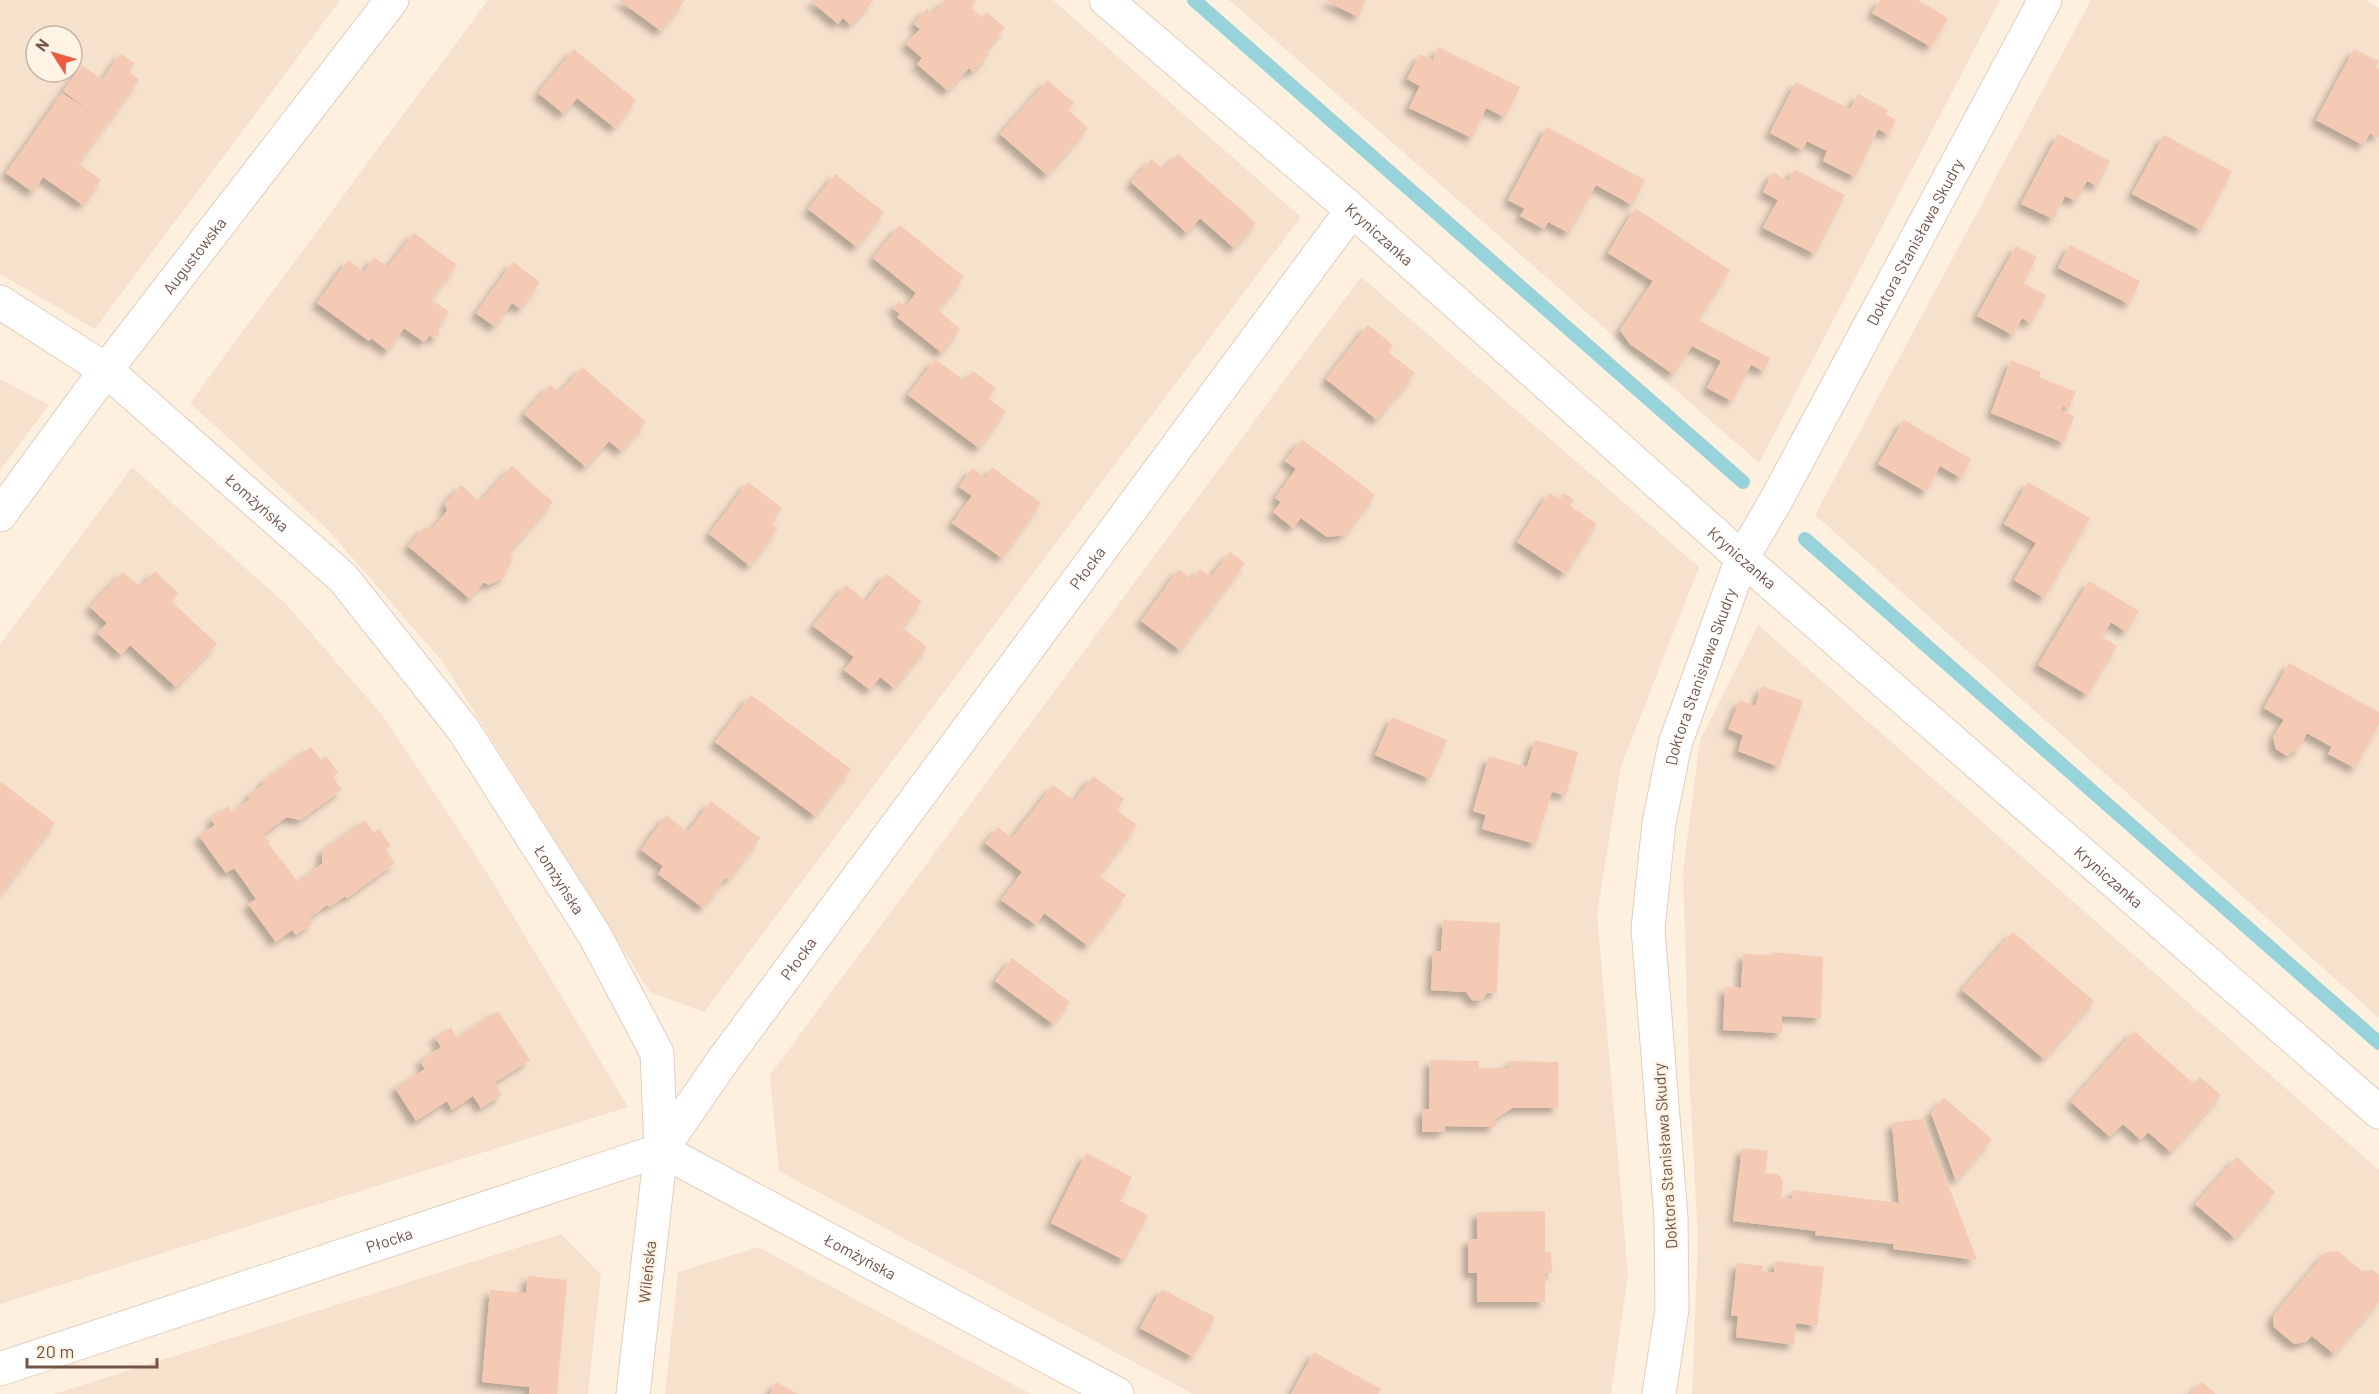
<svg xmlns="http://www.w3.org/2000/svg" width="2379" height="1394" font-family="Barlow,sans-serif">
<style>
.residential{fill:#f6e1cc;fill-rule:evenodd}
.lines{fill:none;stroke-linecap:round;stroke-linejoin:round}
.stream{stroke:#97d3da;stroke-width:14}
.building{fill:#f5cab4;filter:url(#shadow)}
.minor-casing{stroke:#e4cdbd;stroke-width:35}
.minor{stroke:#fff;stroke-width:33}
.labels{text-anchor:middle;stroke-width:5;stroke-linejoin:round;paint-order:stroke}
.street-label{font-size:16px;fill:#755445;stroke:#fff4e6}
</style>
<defs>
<filter id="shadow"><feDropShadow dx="-5.5" dy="5.5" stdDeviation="3" flood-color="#0004"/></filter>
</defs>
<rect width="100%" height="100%" fill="#fef0de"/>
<path class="residential" d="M0,0H340L95,329L0,274ZM36,36H72V72H36Z
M488,0H1053L1301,217L704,1012L650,992L443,662L329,531L190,403Z
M1229,0H2000L1759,463Z
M2091,0H2365L2379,8V1018L1815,515Z
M1361,277L1699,567L1621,766L1597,914L1628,1274L1611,1394H1193L779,1171L770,1075Z
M0,379L49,405L0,470Z
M132,467L287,605L383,716L484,868L628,1107L0,1304V645Z
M1758,625L2379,1170V1394H1692L1698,1240L1689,1073L1683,872L1700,740Z
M561,1234L601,1275L588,1394H54Z
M758,1247L1031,1394H665L678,1272Z"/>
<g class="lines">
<path class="stream" d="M1194,0L1743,482
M1805,539L2379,1043"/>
</g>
<path class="building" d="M619,0H685L661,31Z
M810,0H874L851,25L843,18L838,24Z
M945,0H974L976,2L971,8L982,18L987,12L1005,28L985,51L989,55L973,72L969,68L948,91L917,64L922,58L906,44L920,29L914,24L927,8L933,14Z
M1325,0H1366L1358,17Z
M1880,0H1918L1948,18L1931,47L1872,13Z
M1438,47L1520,87L1505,117L1486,108L1472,138L1409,108L1420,86L1407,79L1420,54L1433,60Z
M574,49L636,100L615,128L577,98L564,114L538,93Z
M2354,49L2379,61L2375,67L2379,69V138L2370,133L2363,145L2316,120Z
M121,53L135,64L129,72L139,80L78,163L101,180L83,205L43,177L33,192L6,173L62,93L90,111L63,91L82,65L102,80Z
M1048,80L1074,103L1068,110L1088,128L1047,175L1000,134Z
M1796,82L1850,109L1858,94L1888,110L1886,114L1896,120L1889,135L1878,129L1855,177L1823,161L1827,151L1807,141L1802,150L1770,133Z
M1547,127L1645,180L1632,205L1596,185L1569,233L1548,222L1544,229L1520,216L1525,209L1508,200Z
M2058,134L2110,161L2097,186L2087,181L2076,201L2065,196L2053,219L2021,204Z
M2164,135L2232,171L2201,230L2132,194Z
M1178,154L1256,223L1234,248L1200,218L1187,233L1131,182L1152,159L1163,169Z
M1794,169L1845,195L1815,254L1763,228L1778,200L1763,192L1773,172L1788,181Z
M835,174L884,212L857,247L808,209Z
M1635,208L1730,270L1698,320L1770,358L1764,371L1751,365L1732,401L1707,388L1721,361L1692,346L1673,374L1630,344L1620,330L1653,281L1608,253Z
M900,225L964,277L938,310L960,329L942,353L897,317L900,314L893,308L899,301L906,306L916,293L873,258Z
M414,233L457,265L431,299L449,312L438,327V330L440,332L435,339L430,335L424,342L404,328L388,351L371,338L369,341L317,303L348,260L364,272L374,257L388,267Z
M2070,245L2140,281L2129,304L2058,268Z
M2016,246L2037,257L2023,283L2046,295L2031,323L2022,318L2013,335L1977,316Z
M513,262L540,282L521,309L512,303L495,327L476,313Z
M1368,325L1393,345L1388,352L1415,373L1377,420L1326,379Z
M935,359L965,381L973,371L996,388L988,398L1006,411L979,448L908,395Z
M2011,360L2041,372L2039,377L2076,392L2069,408L2063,406L2061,411L2074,416L2064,443L1991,413Z
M582,367L646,422L621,451L609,441L586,467L524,414L550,385L560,393Z
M1904,420L1971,459L1961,478L1940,466L1926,492L1878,464Z
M1302,439L1375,495L1345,535L1327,537L1301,518L1293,528L1273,512L1281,502L1275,498L1296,469L1285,461Z
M512,466L553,502L508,553L513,557L504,577L489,585L484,582L470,599L408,546L424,528H433L447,511L445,504L461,485L480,502Z
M992,467L1041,503L1002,558L952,523L972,496L959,487L972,468L986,478Z
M748,482L782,508L771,523L778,528L750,566L709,534Z
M2028,482L2090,518L2044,598L2014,580L2036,543L2004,524Z
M1549,493L1560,500L1564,493L1574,500L1570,506L1597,524L1565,574L1517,542Z
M1230,552L1245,563L1180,650L1141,621L1179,569L1192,580L1200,569L1211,577Z
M155,571L178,593L171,601L217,644L176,687L130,645L121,655L97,633L107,623L90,607L123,572L141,587Z
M887,574L922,602L902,628L927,647L894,688L880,677L870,690L844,670L854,657L813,626L846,585L866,601Z
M2089,581L2139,611L2126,632L2111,622L2102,637L2117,646L2087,695L2038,665Z
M2289,663L2379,712V724L2355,768L2328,754L2332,747L2307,733L2298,749L2287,756L2276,749L2273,737L2284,720L2264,708Z
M1762,686L1803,701L1779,767L1738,751L1743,735L1728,729L1740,700L1755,706Z
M751,695L851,769L815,816L715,742Z
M1392,717L1447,740L1430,779L1375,755Z
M1535,740L1578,752L1566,795L1552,792L1536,844L1482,829L1486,815L1473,811L1489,756L1527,767Z
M311,747L321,760L326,756L338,772L333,777L342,790L300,820L287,817L263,834L270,842L268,843L298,882L322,864V851L365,820L373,833L379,829L391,846L386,850L395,863L347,898L345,896L329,907L327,905L309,918L313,923L296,935L292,930L276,942L248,904L256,899L245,883L234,868L226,873L199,836L215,825L211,819L228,806L232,812L250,799L248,796L264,784L262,782Z
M1093,776L1124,799L1116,810L1137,825L1099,876L1126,895L1088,946L1044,913L1036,925L1001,900L1022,872L985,843L998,827L1012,838L1053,785L1074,801Z
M1,782L55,823L0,895V784Z
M711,801L760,838L729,880L726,877L703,908L658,874L663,866L641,850L666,815L688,832Z
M1443,920L1500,923L1497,993H1487L1481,1001L1472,1000L1466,992L1431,990L1433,951H1441Z
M2013,932L2094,1001L2044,1059L1962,990Z
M1772,952L1823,957L1821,1018L1782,1016V1033L1723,1030L1725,987L1741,988L1743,954L1772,955Z
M1012,958L1070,1002L1053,1024L995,981Z
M498,1011L530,1060L495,1082L502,1095L481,1108L473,1096L452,1110L447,1101L416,1121L395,1088L425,1069L420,1061L441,1047L435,1037L451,1028L457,1038Z
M2134,1031L2194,1084L2200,1077L2221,1095L2171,1152L2148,1132L2141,1140L2123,1124L2110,1137L2071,1102Z
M1430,1060L1479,1061V1068H1509V1061L1558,1062V1108H1512L1495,1119V1127L1445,1126V1132H1422V1109H1429Z
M1944,1098L1992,1139L1956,1181L1931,1113Z
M1923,1119L1977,1260L1893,1249L1894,1244L1815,1235L1816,1231L1733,1221L1742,1148L1768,1151L1765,1173L1778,1174L1783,1181L1781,1197L1792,1199L1793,1190L1899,1203L1892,1123Z
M1086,1153L1132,1177L1120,1201L1148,1215L1124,1260L1051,1223Z
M2237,1157L2275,1192L2235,1238L2195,1204Z
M1545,1211V1252H1551L1552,1273H1545V1302H1477V1273H1468V1239H1477V1212Z
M2338,1251L2362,1271L2373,1270L2379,1275V1301L2334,1354L2312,1336L2306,1342L2294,1344L2274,1327L2273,1316L2326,1252Z
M1775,1261L1824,1267L1817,1326L1796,1323L1794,1345L1736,1337L1738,1316H1731L1737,1263L1763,1266L1762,1271L1774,1273Z
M528,1276L567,1280L557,1394H529L530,1387L482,1382L490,1290L526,1293Z
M1162,1289L1215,1317L1193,1357L1140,1328Z
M1314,1352L1381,1389L1378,1394H1291Z
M776,1382L798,1394H770Z
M2202,1382L2216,1394H2191Z"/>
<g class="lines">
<defs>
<g id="minor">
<path id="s1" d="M1106,0L1352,210L1742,558L2379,1112"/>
<path id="s2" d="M0,302L106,370L343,578L463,729L594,934L657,1053L661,1150L633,1394"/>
<path id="s3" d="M0,515L106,370L392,0"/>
<path id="s4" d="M661,1150L1117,1394"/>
<path id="s5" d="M0,1369L661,1150L724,1059L1352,210"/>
<path id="s6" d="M1659,1394L1672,1309L1671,1218L1648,929L1659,823L1675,744L1742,558L1774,504L2045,0"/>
</g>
</defs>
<use href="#minor" class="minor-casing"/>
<use href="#minor" class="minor"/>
</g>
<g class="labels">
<g class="street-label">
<text dy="6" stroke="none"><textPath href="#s1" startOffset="360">Kryniczanka</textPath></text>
<text dy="6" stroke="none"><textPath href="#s6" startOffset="1212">Doktora Stanisława Skudry</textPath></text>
<text dy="6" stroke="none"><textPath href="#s3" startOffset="324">Augustowska</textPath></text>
<text dy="6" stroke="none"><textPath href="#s2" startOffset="327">Łomżyńska</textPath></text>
<text dy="6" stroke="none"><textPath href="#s1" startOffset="846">Kryniczanka</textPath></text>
<text dy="6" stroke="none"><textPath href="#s5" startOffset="1418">Płocka</textPath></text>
<text dy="6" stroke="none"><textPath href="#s6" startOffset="726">Doktora Stanisława Skudry</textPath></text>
<text dy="6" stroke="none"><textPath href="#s1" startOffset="1332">Kryniczanka</textPath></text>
<text dy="6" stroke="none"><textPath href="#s2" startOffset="813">Łomżyńska</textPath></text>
<text dy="6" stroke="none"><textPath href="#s5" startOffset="932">Płocka</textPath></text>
<text transform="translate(1665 1156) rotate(-94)" y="6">Doktora Stanisława Skudry</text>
<text dy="6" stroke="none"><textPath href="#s5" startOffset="410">Płocka</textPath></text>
<text dy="6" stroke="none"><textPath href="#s4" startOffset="226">Łomżyńska</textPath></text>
<text transform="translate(647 1272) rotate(-84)" y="6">Wileńska</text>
</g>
</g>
<g transform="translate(54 54) rotate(307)"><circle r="28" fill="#fff4e6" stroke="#c8b4a6" stroke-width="1.5"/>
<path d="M0-4.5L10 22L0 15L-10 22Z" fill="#f15a3a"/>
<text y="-9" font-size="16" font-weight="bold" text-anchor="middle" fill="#755445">N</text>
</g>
<path d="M27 1358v9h130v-9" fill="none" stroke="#755445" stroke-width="3"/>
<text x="36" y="1358" font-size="18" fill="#755445" stroke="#fff4e6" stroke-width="4.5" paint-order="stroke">20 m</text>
</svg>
